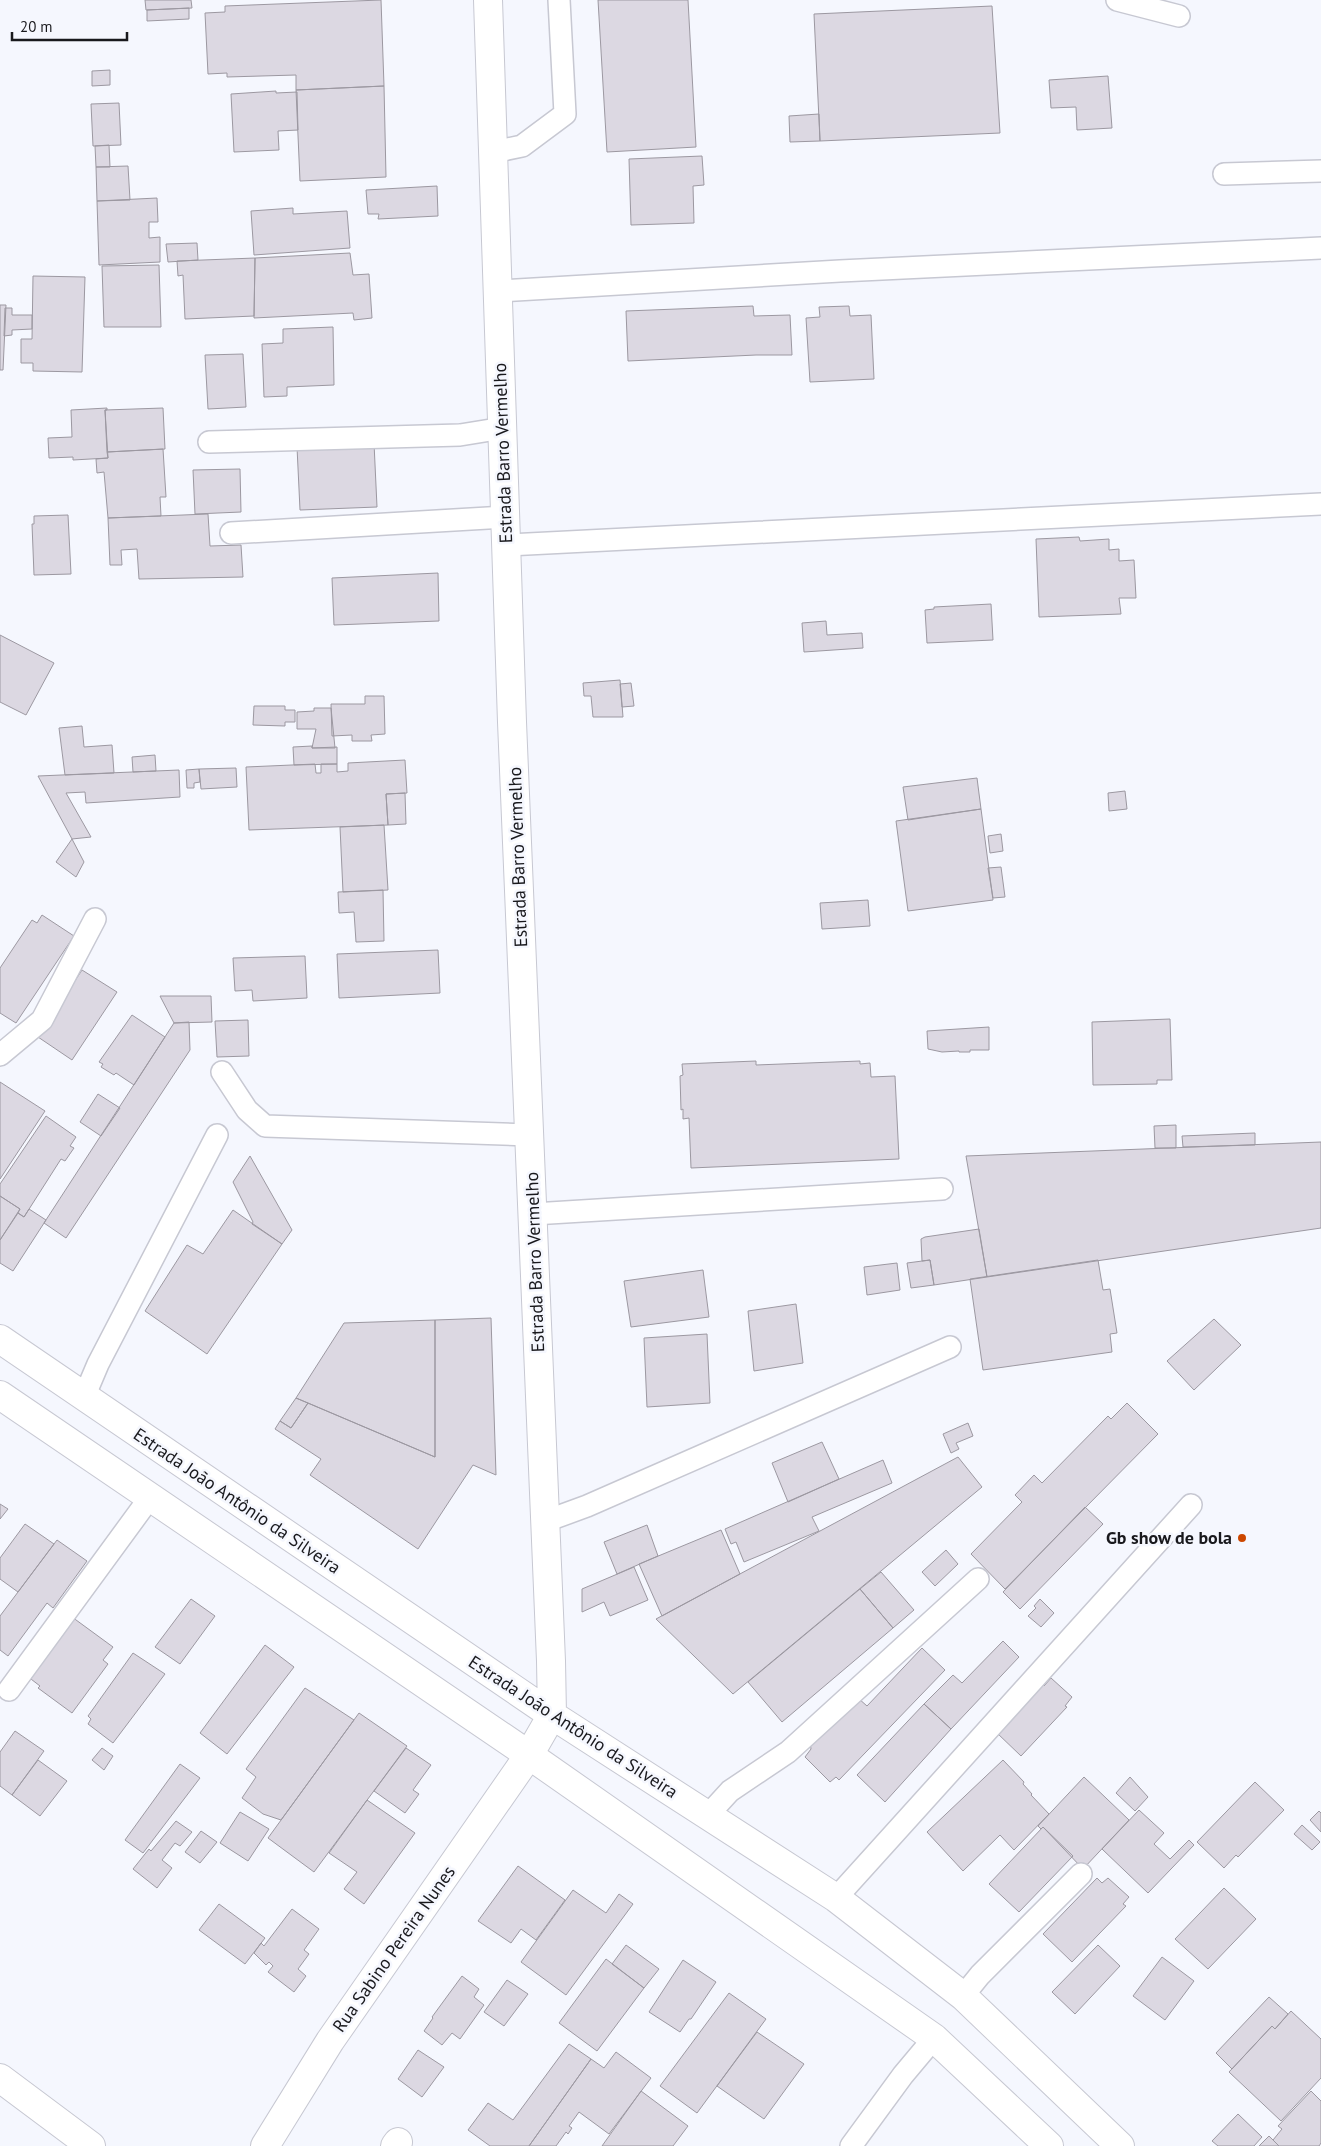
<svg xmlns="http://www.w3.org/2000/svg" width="1321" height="2146" font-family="'PT Sans',sans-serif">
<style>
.building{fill:#dcd8e2;stroke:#9c98a1}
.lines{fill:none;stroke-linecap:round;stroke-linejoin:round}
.lane-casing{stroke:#c7c8d2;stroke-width:24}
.street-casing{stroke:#c7c8d2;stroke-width:30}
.secondary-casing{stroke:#c7c8d2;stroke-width:30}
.lane{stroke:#fff;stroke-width:21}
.street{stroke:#fff;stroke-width:28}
.secondary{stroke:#fff;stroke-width:28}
.poi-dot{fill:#cc4700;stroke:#f5f7fe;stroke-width:2}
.labels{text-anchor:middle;stroke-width:5;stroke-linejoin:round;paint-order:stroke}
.street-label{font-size:18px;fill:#19191d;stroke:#f5f7fe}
.poi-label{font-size:18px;font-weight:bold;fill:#19191d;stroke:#f5f7fe;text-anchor:end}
</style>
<rect width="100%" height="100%" fill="#f5f7fe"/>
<path class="building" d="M145,0H191L192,8L146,10Z
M381,0L384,86L296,90V75L227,77V73L208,74L205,13L225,12V6Z
M598,0H688L696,147L607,152Z
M992,6L1000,133L820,141L814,14Z
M189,8V19L147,21V10Z
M110,70V85L92,86V71Z
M1108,76L1112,128L1077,130L1076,107L1051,108L1049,80Z
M384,86L386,177L300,181L296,90Z
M276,91V93L297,92L298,130L278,131L279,150L234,152L231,94Z
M119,103L121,145L93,146L91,104Z
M819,114L820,141L790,142L789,116Z
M109,145L110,167H96L95,146Z
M702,156L704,185L693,186L694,223L631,225L629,159Z
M128,166L130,200L97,201L96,167Z
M437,186L438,216L378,219L379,214H368L366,190Z
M157,198L158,222H149V238L160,237V262L99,265L97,201Z
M293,208V214L347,211L350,248L254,255L251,211Z
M197,243L198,260L168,262L166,244Z
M350,253L353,275L369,274L372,318L354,320L353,313L254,318L255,258Z
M255,258L254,316L185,319L183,275L178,276L177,261Z
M159,265L161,327H104L102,266Z
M33,276L85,277L82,372L33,371V363H21V339H32Z
M0,305H6L3,370H0Z
M753,306L754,316L790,315L792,355H756L628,361L626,311Z
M849,306L850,316L871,315L874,379L810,382L806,318L820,317L819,307Z
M5,308H12V315H32V329L12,330V335L4,336Z
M333,327L334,385L287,387V396L264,397L262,344L283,343V329Z
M243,354L246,407L208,409L205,355Z
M107,408V410H105L108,458L73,460V457L49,458L48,438L72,437L71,410Z
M163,408L165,449L107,452L105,410Z
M374,443L377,507L300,510L297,447Z
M163,449L166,497H160L161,516L108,518L104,472L97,473L96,459L108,458L107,452Z
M240,469L241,512L195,514L193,470Z
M208,514L210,546L241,545L243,577L139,579L137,549L121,550L122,565H110L108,518Z
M68,515L71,574L34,575L32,524H34V516Z
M1079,537L1080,541L1109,539V550L1119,549V561L1134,560L1136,598H1119L1121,614L1039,617L1036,539Z
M438,573L439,621L334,625L332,578Z
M991,604L993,640L927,643L925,610L934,609V607Z
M826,621L827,635L862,633L863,648L804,652L802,623Z
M0,635L54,663L26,715L0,702Z
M620,680L623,717H593L591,696H584L583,683Z
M631,683L634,706L622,707L620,684Z
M365,696H384L385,734L371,735L372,741H352V735L332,736L331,704H365Z
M254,706H285V710H295V722H285V726L253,725Z
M314,708H331L335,748H312L316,729H297V712L314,711Z
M82,726L84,747L112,745L114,773L65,775L59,728Z
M312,746V748L337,747V764L294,765L293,747Z
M155,755L156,771L133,772L132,757Z
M405,760L407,793L386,794L388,825L249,830L246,767L315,764L316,773H321V764H337V772L348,771V763Z
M236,768L237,787L201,789L199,769Z
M199,769L200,782L194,783V788H187L186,770Z
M179,770L180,797L86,803L85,792L66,793L91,837L72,839L38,776Z
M977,778L981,809L908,820L903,787Z
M1125,791L1127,809L1109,811L1108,793Z
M405,793L406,824L388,825L386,794Z
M981,809L993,900L908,911L896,821Z
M384,825L388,890L343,892L340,827Z
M1001,834L1003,851L990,853L988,836Z
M72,839L84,862L76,877L56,862Z
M1001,867L1005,897L993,898L988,868Z
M383,890L384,941L356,942L354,912L339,913L338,892Z
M868,900L870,926L822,929L820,903Z
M42,915L74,936L16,1023L0,1013V968L32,920L37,923Z
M438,950L440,993L339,998L337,954Z
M305,956L307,998L253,1001L252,990L235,991L233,958Z
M82,970L117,992L72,1060L38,1037Z
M160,996H211L212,1022L174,1023Z
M132,1015L165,1037L134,1085L116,1073L114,1075L101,1067L103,1064L99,1062Z
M1170,1019L1172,1080H1157V1084L1093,1085L1092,1022Z
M248,1020L249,1056L217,1057L215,1021Z
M189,1022L190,1050L66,1238L44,1223L174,1023Z
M989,1027V1050H970V1052H959V1051L942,1052L928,1049L927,1031Z
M756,1061V1065L860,1061V1064L870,1063L871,1077L895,1076L899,1159L691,1168L689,1118L683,1119V1109L681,1110L680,1076L683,1075L682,1064Z
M0,1082L45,1111L0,1179Z
M98,1094L120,1108L101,1136L80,1122Z
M46,1116L76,1137L70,1146L74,1148L65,1161L61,1159L24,1217L18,1213L20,1209L0,1196V1184Z
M1176,1125V1148H1155L1154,1126Z
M1255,1133V1145L1183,1147L1182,1136Z
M1321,1142V1228L987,1277L966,1156Z
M250,1156L292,1230L282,1244L252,1224L253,1222L233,1182Z
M0,1196L20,1209L0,1240Z
M29,1209L46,1220L13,1271L0,1263V1240L18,1213L24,1217Z
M233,1210L282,1244L207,1354L145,1311L187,1245L203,1254Z
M979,1229L987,1277L934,1285L930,1260L922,1261L921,1239L925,1237Z
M930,1260L934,1285L911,1288L907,1263Z
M1098,1260L1103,1290L1110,1289L1117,1333L1110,1334L1112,1352L983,1370L970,1279Z
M897,1263L900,1290L867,1295L864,1267Z
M703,1270L709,1317L631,1327L624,1281Z
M796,1304L803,1363L754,1371L748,1311Z
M491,1318L496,1475L473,1465L418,1549L310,1475L321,1459L275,1429L280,1421L291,1428L308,1403L435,1457V1320Z
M1214,1319L1241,1345L1194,1390L1167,1361Z
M435,1320V1457L296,1398L344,1323Z
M707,1334L710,1403L647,1407L644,1338Z
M296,1398L308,1403L291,1428L280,1421Z
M1127,1403L1158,1434L1005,1589L971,1554L1022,1502L1015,1495L1034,1475L1042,1483L1108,1416L1111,1419Z
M968,1423L973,1436L956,1443L959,1449L951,1453L943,1434Z
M822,1442L839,1479L788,1502L772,1463Z
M958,1457L982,1487L733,1694L656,1619Z
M883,1460L892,1483L812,1517L819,1531L744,1562L736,1542L731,1544L725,1529Z
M0,1504L8,1509L0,1519Z
M1085,1507L1103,1524L1020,1609L1003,1592Z
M25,1524L54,1544L18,1592L0,1579V1558Z
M647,1525L658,1556L617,1574L604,1542Z
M721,1530L740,1574L662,1616L639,1564Z
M57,1540L87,1561L53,1608L47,1603L8,1656L0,1650V1616Z
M946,1550L958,1564L935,1586L922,1572Z
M634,1567L648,1600L610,1616L604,1602L582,1612V1589Z
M881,1572L914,1610L893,1628L860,1589Z
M860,1589L893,1628L782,1722L748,1682Z
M191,1599L215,1616L180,1664L155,1647Z
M1040,1599L1054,1613L1041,1627L1028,1616L1036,1608L1034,1606Z
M72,1617L113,1647L103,1660L108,1664L72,1713L38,1688L40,1686L27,1676Z
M1003,1641L1019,1657L951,1729L924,1704L953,1675L962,1683Z
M265,1645L294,1667L227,1754L200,1733Z
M922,1648L945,1670L839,1780L836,1777L830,1782L805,1757L811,1749L810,1742L858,1698L867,1706Z
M133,1653L165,1674L113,1743L88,1724L91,1719L88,1716Z
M1051,1678L1072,1697L1065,1706L1067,1707L1021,1756L996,1732L1041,1683L1044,1686Z
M305,1688L354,1720L281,1820L263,1814L242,1798L256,1777L246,1769Z
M924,1704L951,1729L885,1802L857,1775Z
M359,1713L407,1746L314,1872L268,1838Z
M15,1731L44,1751L12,1795L0,1786V1752Z
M102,1748L113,1756L104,1770L92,1760Z
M406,1748L431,1765L413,1790L419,1794L405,1813L374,1791Z
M38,1760L67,1781L40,1816L12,1795Z
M1003,1760L1024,1782L1023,1784L1032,1794L1031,1795L1049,1814L1014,1850L1000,1835L963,1871L927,1832Z
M180,1764L200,1778L143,1853L125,1840Z
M1084,1777L1129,1820L1083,1869L1043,1827L1041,1829L1038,1826Z
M1130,1777L1148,1797L1135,1811L1116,1793Z
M1255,1782L1284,1810L1238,1857L1236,1855L1224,1868L1197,1842Z
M367,1800L415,1833L364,1904L344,1889L357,1872L329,1853Z
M1139,1810L1164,1833L1154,1844L1170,1859L1189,1840L1194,1845L1148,1893L1102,1849Z
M1319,1811L1321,1813V1832L1310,1820Z
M240,1812L269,1829L248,1861L220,1843Z
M176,1821L192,1832L180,1846L175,1843L162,1860L172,1868L157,1888L133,1869L149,1849L151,1851Z
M1302,1825L1320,1842L1312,1850L1294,1834Z
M1043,1827L1073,1856L1019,1912L989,1884Z
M201,1831L217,1842L200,1863L185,1852Z
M518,1866L565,1900L536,1940L521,1929L511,1943L478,1921Z
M1097,1878L1102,1883L1108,1878L1129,1897L1123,1904L1126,1906L1072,1962L1043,1934Z
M1224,1888L1256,1919L1208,1969L1175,1939Z
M573,1890L606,1913L619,1894L633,1904L566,1995L521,1962Z
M219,1904L265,1938L245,1964L199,1930Z
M292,1909L319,1929L304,1950L309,1954L298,1969L306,1976L294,1992L268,1972L273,1966L269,1962L266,1965L254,1953L261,1943L264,1946Z
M626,1945L659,1969L644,1988L612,1964Z
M1098,1945L1120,1966L1075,2014L1052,1992Z
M1162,1957L1194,1981L1165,2020L1133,1996Z
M606,1959L644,1988L597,2051L559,2023Z
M683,1960L716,1982L691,2019H689L680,2032L649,2012Z
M462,1976L479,1989L474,1997L484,2005L460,2039L452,2033L442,2045L424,2031L433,2018L432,2017Z
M507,1980L528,1994L504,2026L484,2012Z
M729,1993L766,2019L697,2113L660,2086Z
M1269,1997L1288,2014L1275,2029L1272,2026L1232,2069L1216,2053Z
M1291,2011L1321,2039V2078L1281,2121L1229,2072L1272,2026L1275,2029Z
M757,2032L804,2064L764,2119L717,2086Z
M569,2044L591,2059L529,2146H490L468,2130L488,2103L513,2120Z
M418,2050L444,2067L422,2097L398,2079Z
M616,2052L651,2078L609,2134L579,2112L569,2126L572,2128L568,2134L566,2132L556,2146H529L591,2059L604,2068Z
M641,2091L688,2126L673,2146H602Z
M1311,2091L1321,2101V2143L1319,2146H1279L1273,2140L1282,2129L1278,2126Z
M1238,2114L1262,2137L1254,2146H1218L1212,2141Z
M1269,2136L1279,2146H1259Z"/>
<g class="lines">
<defs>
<path id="lane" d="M1117,0L1179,16
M493,152L522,146L565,114L559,0
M1224,174L1321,171
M498,291L840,271L1321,248
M209,442L460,435L503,428
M231,533L505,517
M506,545L1321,504
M0,1055L42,1020L95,919
M222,1072L247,1110L265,1126L529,1135
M533,1214L942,1189
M84,1397L98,1364L217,1135
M546,1521L587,1506L950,1347
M9,1690L151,1496
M708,1815L730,1791L788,1752L978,1579
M836,1898L1191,1505
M963,1996L980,1975L1081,1874
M851,2146L903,2075L934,2038"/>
<path id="street" d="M0,2078L91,2146
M265,2146L330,2041L529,1755
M395,2146L398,2142"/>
<path id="secondary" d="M488,0L512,722L551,1661L552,1715L529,1755
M0,1339L552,1715L836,1898L963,1996L1120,2146
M0,1395L529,1755L934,2038L1049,2146"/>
</defs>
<use href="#lane" class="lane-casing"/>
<use href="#street" class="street-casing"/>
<use href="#secondary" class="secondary-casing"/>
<use href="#lane" class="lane"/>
<use href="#street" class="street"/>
<use href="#secondary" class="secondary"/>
</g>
<circle class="poi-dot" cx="1242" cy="1538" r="5"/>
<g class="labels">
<g class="street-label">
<text transform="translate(503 453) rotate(-92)" y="6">Estrada Barro Vermelho</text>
<text transform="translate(518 857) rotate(-92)" y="6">Estrada Barro Vermelho</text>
<text transform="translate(535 1262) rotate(-92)" y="6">Estrada Barro Vermelho</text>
<text transform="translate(237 1501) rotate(34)" y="6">Estrada João Antônio da Silveira</text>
<text transform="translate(573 1727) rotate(33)" y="6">Estrada João Antônio da Silveira</text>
<text transform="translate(394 1949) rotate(-55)" y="6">Rua Sabino Pereira Nunes</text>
</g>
<g class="poi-label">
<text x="1232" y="1544">Gb show de bola</text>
</g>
</g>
<path d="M12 32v8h115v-8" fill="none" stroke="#19191d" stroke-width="2.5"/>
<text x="20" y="32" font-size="15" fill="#19191d" stroke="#f5f7fe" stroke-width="4" paint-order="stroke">20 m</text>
</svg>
